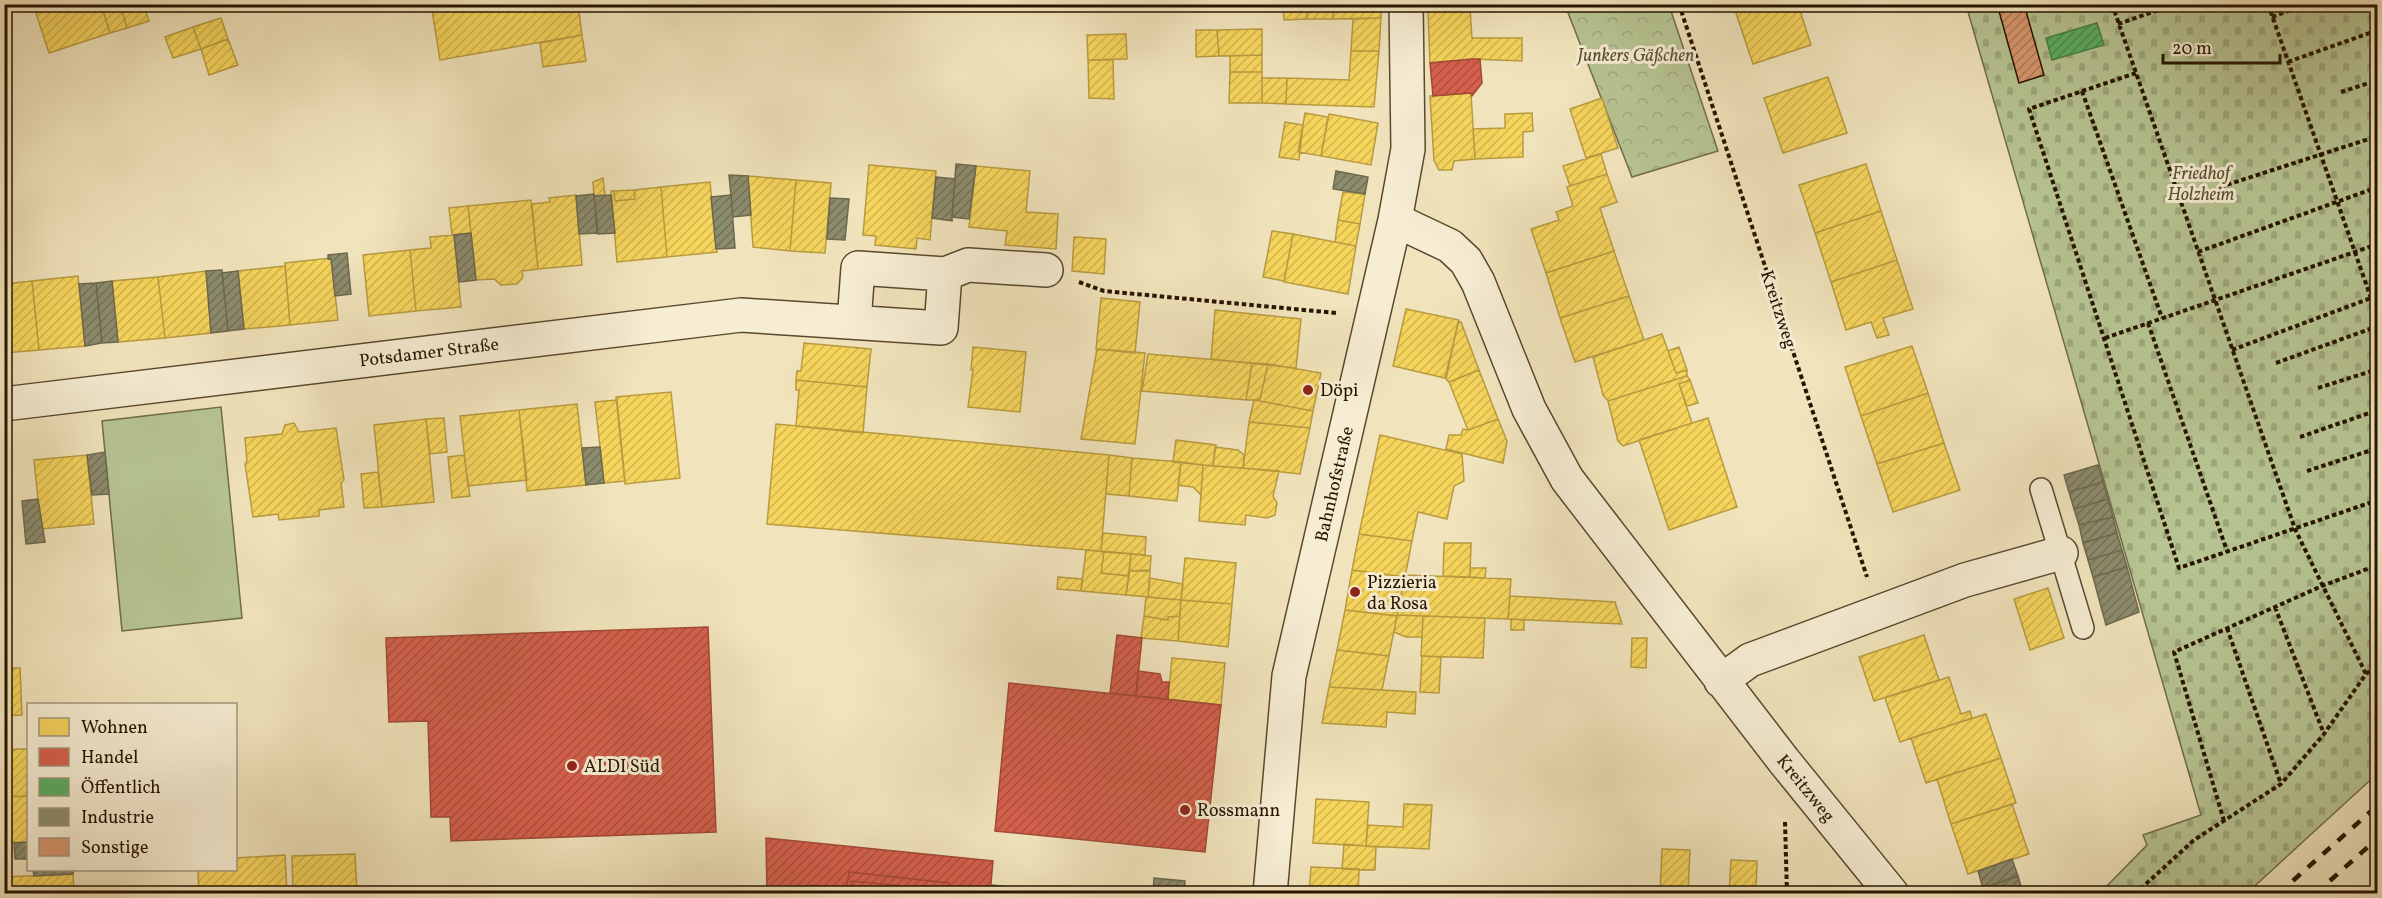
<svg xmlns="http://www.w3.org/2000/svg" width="2382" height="898" font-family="Vollkorn,serif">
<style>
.grass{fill:#b7c593;stroke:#6f6c4a;stroke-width:1.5}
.forest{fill:url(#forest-crowns);stroke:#6f6c4a;stroke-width:1.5}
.cemetery{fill:url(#cemetery-stones);stroke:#6f6c4a;stroke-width:1.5}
.homes{fill:url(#homes-hatch);stroke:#b89b40;stroke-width:1.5}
.shops{fill:url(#shops-hatch);stroke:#a24936;stroke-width:1.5}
.public{fill:url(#public-hatch);stroke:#4b8044;stroke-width:1.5}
.industry{fill:url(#industry-hatch);stroke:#6e684d;stroke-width:1.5}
.building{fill:url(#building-hatch);stroke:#271400;stroke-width:1.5}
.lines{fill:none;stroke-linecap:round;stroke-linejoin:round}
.lane-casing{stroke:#5a482f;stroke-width:24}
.street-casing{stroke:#5a482f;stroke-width:36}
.path{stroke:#271400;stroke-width:4;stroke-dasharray:4.5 3;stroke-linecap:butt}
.lane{stroke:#f6edd3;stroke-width:21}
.street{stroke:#f6edd3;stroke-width:33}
.rail{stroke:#271400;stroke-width:4.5;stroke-dasharray:10 10;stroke-linecap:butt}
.poi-dot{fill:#8f2418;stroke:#f6edd3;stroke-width:2}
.labels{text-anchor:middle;stroke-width:6;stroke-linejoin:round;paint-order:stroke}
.park-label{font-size:18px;font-style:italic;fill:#595233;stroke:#f6edd3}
.street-label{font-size:18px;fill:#271400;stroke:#f6edd3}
.poi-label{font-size:18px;fill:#271400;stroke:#f6edd3;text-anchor:start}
</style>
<defs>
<pattern id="forest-crowns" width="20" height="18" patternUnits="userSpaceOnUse" patternTransform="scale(1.5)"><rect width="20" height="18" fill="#b7c593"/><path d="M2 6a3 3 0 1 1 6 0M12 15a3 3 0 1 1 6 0" fill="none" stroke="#9da87d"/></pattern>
<pattern id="cemetery-stones" width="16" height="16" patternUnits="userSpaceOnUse" patternTransform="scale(1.5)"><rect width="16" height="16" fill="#b7c593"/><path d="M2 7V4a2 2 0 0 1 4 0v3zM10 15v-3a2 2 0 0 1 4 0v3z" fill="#9da87d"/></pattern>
<pattern id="homes-hatch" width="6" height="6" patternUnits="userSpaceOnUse" patternTransform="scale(1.5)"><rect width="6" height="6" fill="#f6d55c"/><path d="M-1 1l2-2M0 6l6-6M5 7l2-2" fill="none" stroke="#d3b64e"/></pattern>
<pattern id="shops-hatch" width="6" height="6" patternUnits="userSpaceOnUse" patternTransform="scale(1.5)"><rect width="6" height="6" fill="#d6604d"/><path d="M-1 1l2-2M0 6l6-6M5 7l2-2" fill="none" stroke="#ae4e3e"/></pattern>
<pattern id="public-hatch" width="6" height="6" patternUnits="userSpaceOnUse" patternTransform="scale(1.5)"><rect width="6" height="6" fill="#5aae61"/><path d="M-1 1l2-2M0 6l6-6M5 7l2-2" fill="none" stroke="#4a8c4e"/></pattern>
<pattern id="industry-hatch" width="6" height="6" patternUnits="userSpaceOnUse" patternTransform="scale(1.5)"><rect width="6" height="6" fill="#8c8c6e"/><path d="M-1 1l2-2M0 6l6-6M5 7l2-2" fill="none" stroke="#727158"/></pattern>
<pattern id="building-hatch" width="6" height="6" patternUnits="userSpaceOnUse" patternTransform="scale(1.5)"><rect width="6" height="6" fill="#d99870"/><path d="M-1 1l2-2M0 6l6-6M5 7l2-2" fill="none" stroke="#b07b5a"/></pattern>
</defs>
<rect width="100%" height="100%" fill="#f1e4bc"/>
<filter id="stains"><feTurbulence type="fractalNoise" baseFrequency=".00333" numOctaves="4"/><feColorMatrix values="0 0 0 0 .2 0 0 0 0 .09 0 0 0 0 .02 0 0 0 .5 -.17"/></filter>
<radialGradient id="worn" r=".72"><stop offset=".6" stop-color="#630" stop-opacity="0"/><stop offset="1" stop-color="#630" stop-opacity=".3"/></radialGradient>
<path class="grass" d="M221,407L242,618L122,631L102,421Z"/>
<path class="forest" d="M1565,5H1669L1718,151L1632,177Z"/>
<path class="cemetery" d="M1966,5H2377V774L2247,893H2100L2147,845L2143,835L2201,815Z"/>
<path class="homes" d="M33,4H101L110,33L49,53Z
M101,4H120L127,28L110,33Z
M120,4H143L149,21L127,28Z
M431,4H578L582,35L440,60Z
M1283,4H1313V9L1307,10V19L1284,20Z
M1313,4H1333V19H1307V10L1313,9Z
M1333,4H1381V18L1333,19Z
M1742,4H1798L1811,45L1753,64L1734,7Z
M1470,9L1472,38H1522V61L1473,59L1430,63L1428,11Z
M221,18L228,39L201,49L193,27Z
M1381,18L1379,51H1351L1353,19Z
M193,27L201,49L173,58L165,37Z
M1262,29V55L1219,56L1217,30Z
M1196,30H1217L1219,56L1196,57Z
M1126,34L1127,59L1088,60L1087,35Z
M582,35L586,61L543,67L540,43Z
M228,39L238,65L209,75L201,49Z
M1351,51H1379L1374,107L1286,104L1287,78L1349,80Z
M1262,55V72H1230V56Z
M1088,60H1113L1114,99L1089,98Z
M1230,72H1262V103H1229Z
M1828,77L1847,133L1783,153L1764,98Z
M1262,78H1287L1286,104L1262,103Z
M1471,93L1475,159L1454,161L1452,170H1439L1434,160L1430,96Z
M1602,98L1618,148L1586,158L1570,109Z
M1305,113L1328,117L1321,156L1298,152Z
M1532,113L1533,131L1523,132V157L1475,159L1473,129L1505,128V114Z
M1329,114L1378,123L1371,165L1321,156Z
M1285,122L1303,125L1299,160L1279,157Z
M1601,154L1607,174L1570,186L1563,166Z
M1866,164L1881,211L1815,233L1799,185Z
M869,165L936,171L930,240L917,238L916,249L875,245L876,236L863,235Z
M976,166L1030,171L1026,212L1058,214L1056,249L1005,245L1007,231L969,227Z
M1607,174L1617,202L1600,208L1614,251L1546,273L1531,229L1559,220L1556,212L1573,206L1567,187Z
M748,176L796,180L790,251L753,247Z
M603,178L605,195L594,196L593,182Z
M796,180L831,183L825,253L790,251Z
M710,182L717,252L667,257L661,187Z
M661,187L667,257L617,262L611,191H614L615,201L635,199L634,190Z
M634,190L635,199L615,201L614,191Z
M1343,192L1365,194L1360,224L1338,220Z
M576,195L582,265L538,269L532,204L550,202L549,198Z
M531,200L538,269L522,271L523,277L517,284L501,285L494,279L476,280L468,206Z
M468,206L471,233L452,235L449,208Z
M1881,211L1897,260L1831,282L1815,233Z
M1338,220L1360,224L1356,246L1335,242Z
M1272,231L1293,234L1284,281L1263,277Z
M1293,234L1356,246L1348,294L1284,282Z
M454,235L461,307L416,311L410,250L431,248L430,237Z
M1074,237L1106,239L1104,274L1072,271Z
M410,250L416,311L369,316L363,255Z
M1614,251L1629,296L1560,318L1546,273Z
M331,258L338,320L290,325L285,263Z
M1897,260L1913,309L1883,318L1889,335L1877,338L1871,322L1846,330L1831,282Z
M285,266L290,325L244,329L238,271Z
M206,271L211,333L165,338L158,277Z
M78,276L85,346L39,350L32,281Z
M158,277L165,338L118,342L112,281Z
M32,281L39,350L4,353V284Z
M1629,296L1644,340L1575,362L1560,318Z
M1101,298L1140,302L1135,353L1096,349Z
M1406,309L1459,320L1445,378L1393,366Z
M1215,310L1301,319L1296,368L1211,359Z
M1458,322H1461L1479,370L1449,382L1446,379Z
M1662,334L1676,373L1687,370V376L1608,401L1603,395L1593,357Z
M804,343L871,349L867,387L796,380L797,371H801Z
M1912,346L1928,393L1861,416L1845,367Z
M973,347L1026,352L1020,412L968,407L973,370H971Z
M1679,347L1687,370L1676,373L1668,351Z
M1097,349L1145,353L1135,444L1081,439Z
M1148,354L1252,363L1246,400L1142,391Z
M1252,363L1268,364L1260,399L1254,400H1246Z
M1268,364L1321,373L1313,411L1254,400L1260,399Z
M1479,370L1498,419L1468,430L1449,382Z
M1687,376L1690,380L1679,384L1692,423L1623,446L1618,441L1608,401Z
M796,380L867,387L863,433L796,426L799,390H796Z
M1690,380L1698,403L1687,406L1679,384Z
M671,392L680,478L625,484L616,397Z
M1928,393L1944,443L1877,464L1861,416Z
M617,400L625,481L604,483L595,402Z
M1254,400L1313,411L1310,428L1249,422Z
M577,404L586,485L527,491L519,410Z
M519,410L527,480L468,486L460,416Z
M444,418L447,452L430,454L426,419Z
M1708,418L1737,507L1669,530L1639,440Z
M426,419L434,502L382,507L374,425Z
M1498,419L1507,441L1503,463L1446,449L1449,435H1461L1463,429L1468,430Z
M1249,422L1310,428L1300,474L1243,468Z
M294,423L299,432L336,428L344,480L341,483L344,507L319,510V516L279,520L278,514L253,517L245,464L247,461L245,438L282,434L285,425Z
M776,424L1109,455L1101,551L767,524Z
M1380,435L1462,454L1464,481L1454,486L1447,519L1418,512L1412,541L1359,534Z
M1176,440L1216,445L1213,466L1173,462Z
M1944,443L1960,490L1893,512L1877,464Z
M1215,447L1238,450L1244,455L1243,468L1213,466Z
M87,455L94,524L41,529L34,460Z
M464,455L470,496L452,498L448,457Z
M1109,455L1132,458L1129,496L1106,494Z
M1132,458L1181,462L1177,501L1129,496Z
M1181,462L1203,465L1201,495L1193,487L1178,485Z
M1203,465L1279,471L1273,496L1277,503L1275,515L1267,518L1246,515L1245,525L1199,521Z
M378,472L382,507L364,508L361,474Z
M1103,533L1146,537L1145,555L1101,551Z
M1359,534L1412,541L1405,577L1352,570Z
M1444,543H1471L1470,577L1443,576Z
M1086,550L1104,552L1101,573L1129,576L1126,595L1081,591Z
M1104,552L1131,554L1129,576L1101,573Z
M1131,554L1151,556L1150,570L1129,571Z
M1185,558L1236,563L1232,604L1181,600Z
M1470,568H1486L1485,578L1470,577Z
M1352,570L1405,577L1397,616L1345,610Z
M1129,571H1150L1148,597L1126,595Z
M1405,575L1511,579L1508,619L1397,615Z
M1058,577L1082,579L1081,591L1057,589Z
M1150,578L1183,584L1181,600L1148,597Z
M2048,588L2064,638L2030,650L2014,599Z
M1510,596L1615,602L1622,624L1508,619Z
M1146,597L1181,600L1180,616L1168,617V620L1144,616Z
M1181,600L1232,604L1228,647L1178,641Z
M1345,610L1397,616L1389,656L1337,650Z
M1397,615L1423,616L1422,637H1406L1394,632Z
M1144,616L1168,620V617L1180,616L1178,641L1141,638Z
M1423,616L1485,618L1483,658L1421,656Z
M1511,619L1524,620V630H1511Z
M1924,635L1939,680L1874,701L1859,657Z
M1632,638H1647L1646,668L1631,667Z
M1337,650L1389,656L1382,690L1329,687Z
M1422,656L1441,657L1439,693L1420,692Z
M1172,658L1225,663L1221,705L1168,699Z
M4,668H20L22,715L4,716Z
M1949,677L1961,714L1970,711L1972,718L1900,742L1885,698Z
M1329,687L1416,692L1415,714L1387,712L1386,727L1322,723Z
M1986,714L2001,758L1926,783L1911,738Z
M20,749H28V796L4,797V750Z
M2001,758L2016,803L1951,824L1937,779Z
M28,796V842L4,843V797Z
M1316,799L1369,802L1366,846L1313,843Z
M1404,804L1432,805L1429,849L1366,846L1368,825L1403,827Z
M2012,804L2029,854L1968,874L1951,824Z
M1344,844L1376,847L1375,870L1342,869Z
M1662,849L1690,850L1688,894H1660Z
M355,854L357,894H293L292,856Z
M285,855L287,894H199L198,870H236V858Z
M1731,860L1757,861L1756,894H1729Z
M1311,867L1359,869L1358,894H1309Z
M73,874L74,894H4V877Z
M1756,887H1778V894H1756Z
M1586,888L1619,889L1618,894H1586Z
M1008,890L1043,894H1008Z
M1358,890L1402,893V894H1358Z"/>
<path class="shops" d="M1473,59H1480L1482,83L1472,96L1471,93L1433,96L1430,63Z
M708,627L716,832L451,841L450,817H431L428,721L389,722L386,638Z
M1117,635L1142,638L1136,696L1110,693Z
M1138,671L1160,674L1162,682H1169L1168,699L1136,696Z
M1009,683L1221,705L1205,852L995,831Z
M766,838L993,861L990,894L851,881V889L810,885V894H767Z
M849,872L949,883L948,894H846Z"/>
<path class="public" d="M2097,23L2104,45L2052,60L2046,38Z"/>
<path class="industry" d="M956,164L976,166L969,219L952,217Z
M1336,171L1368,177L1365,194L1333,189Z
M729,175L748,176L751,215L733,217Z
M936,177L955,179L952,221L932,218Z
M594,194L597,233L579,234L576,196Z
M611,195L615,233L598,234L594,196Z
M731,195L735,248L716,249L711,197Z
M830,198L849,199L845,240L827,239Z
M471,233L476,280L459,282L454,235Z
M347,253L351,294L335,296L331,258L328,259V255Z
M222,270L228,331L211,333L206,271Z
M238,271L244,329L228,331L222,273Z
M112,281L118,342L102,343L96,283Z
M96,283L102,343L85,346L79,284Z
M600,447L604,483L586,485L582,448Z
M105,452L109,494L92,495L87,455Z
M2098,465L2103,482L2069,492L2064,475Z
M2103,482L2108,499L2074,509L2069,492Z
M38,499L45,542L26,544L22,501Z
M2108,499L2113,517L2079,525L2074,509Z
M2113,517L2117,533L2083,543L2079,525Z
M2117,533L2122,550L2088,560L2083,543Z
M2122,550L2127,567L2093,577L2088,560Z
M2127,567L2139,612L2106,625L2093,577Z
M28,842V859H15L14,843Z
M2012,859L2018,876L1983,888L1978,871Z
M33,870H73V874L34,876Z
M2018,876L2023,893L1985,894L1983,888Z
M1154,878L1185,881L1184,894H1153Z
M992,885L1009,887L1008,894H991Z"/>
<path class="building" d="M1997,4H2024L2044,75L2019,83Z"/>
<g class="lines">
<defs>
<path id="lane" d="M2041,489L2083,628"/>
<path id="street" d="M1395,220L1450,246L1466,261L1478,282L1529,409L1567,479L1784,761L1892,894
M854,322L858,268L945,274
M4,404L741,315L941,328L945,274L968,265L1046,270
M1721,681L1750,660L1965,580L2061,553
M1270,894L1289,676L1395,220L1408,149L1406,4"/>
</defs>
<use href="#lane" class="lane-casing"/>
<use href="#street" class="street-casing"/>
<path class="path" d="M1679,4L1867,577
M2112,4L2295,529L2366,674
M2268,4L2378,318
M2272,17L2307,4
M2118,24L2176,4
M2288,62L2378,30
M2136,73L2029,109L2179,568L2378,500
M2082,91L2162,318
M2341,92L2378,80
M2220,187L2378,136
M2198,252L2378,187
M1079,282L1104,291L1336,313
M2148,323L2227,551
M2105,338L2378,244
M2232,350L2371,298
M2276,363L2378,326
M2318,388L2378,369
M2300,437L2378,410
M2307,471L2378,448
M2275,607L2324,734
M2227,628L2281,784
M2224,821L2174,652L2322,586L2378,565
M1785,822L1787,894
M2135,894L2194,840L2281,784L2324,734L2366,674L2378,665"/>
<use href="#lane" class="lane"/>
<use href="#street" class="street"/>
<path class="rail" d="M2278,894L2378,805
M2315,894L2378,838"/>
</g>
<g class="poi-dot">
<circle cx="1308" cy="390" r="6"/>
<circle cx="1355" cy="592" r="6"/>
<circle cx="572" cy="766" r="6"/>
<circle cx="1185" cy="810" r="6"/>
</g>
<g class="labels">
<g class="park-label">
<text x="1636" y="61">Junkers Gäßchen</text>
<text x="2201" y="179">Friedhof<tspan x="2201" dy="21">Holzheim</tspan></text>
</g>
<g class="street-label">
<text transform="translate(1779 309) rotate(72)" y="6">Kreitzweg</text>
<text transform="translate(429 352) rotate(-7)" y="6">Potsdamer Straße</text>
<text transform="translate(1334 484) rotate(-77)" y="6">Bahnhofstraße</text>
<text transform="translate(1806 788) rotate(51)" y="6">Kreitzweg</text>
</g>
<g class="poi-label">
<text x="1320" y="396">Döpi</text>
<text x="1367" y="588">Pizzieria<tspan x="1367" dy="21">da Rosa</tspan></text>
<text x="584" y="772">ALDI Süd</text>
<text x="1197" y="816">Rossmann</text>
</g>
</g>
<rect width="2382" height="898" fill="none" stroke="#f1e4bc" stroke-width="24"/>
<rect x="6" y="6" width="2370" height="886" fill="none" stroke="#271400" stroke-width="3"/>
<rect x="12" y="12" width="2358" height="874" fill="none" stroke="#271400" stroke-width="1.5"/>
<rect x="27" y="703" width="210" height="168" fill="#f6edd3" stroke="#a3967f" stroke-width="1.5"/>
<rect x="39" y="718" width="30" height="18" fill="#f6d55c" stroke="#a3967f" stroke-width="1.5"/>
<text x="81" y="733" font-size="18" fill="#271400">Wohnen</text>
<rect x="39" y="748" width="30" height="18" fill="#d6604d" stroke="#a3967f" stroke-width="1.5"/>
<text x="81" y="763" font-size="18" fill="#271400">Handel</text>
<rect x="39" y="778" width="30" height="18" fill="#5aae61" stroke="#a3967f" stroke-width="1.5"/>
<text x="81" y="793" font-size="18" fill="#271400">Öffentlich</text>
<rect x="39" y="808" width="30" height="18" fill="#8c8c6e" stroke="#a3967f" stroke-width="1.5"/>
<text x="81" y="823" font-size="18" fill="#271400">Industrie</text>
<rect x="39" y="838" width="30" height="18" fill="#d99870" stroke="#a3967f" stroke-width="1.5"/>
<text x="81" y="853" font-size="18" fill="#271400">Sonstige</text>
<path d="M2163 54v9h117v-9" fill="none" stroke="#271400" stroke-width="3"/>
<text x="2172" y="54" font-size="18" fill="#271400" stroke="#f6edd3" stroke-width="4.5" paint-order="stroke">20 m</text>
<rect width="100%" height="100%" filter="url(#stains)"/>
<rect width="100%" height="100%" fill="url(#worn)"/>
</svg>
